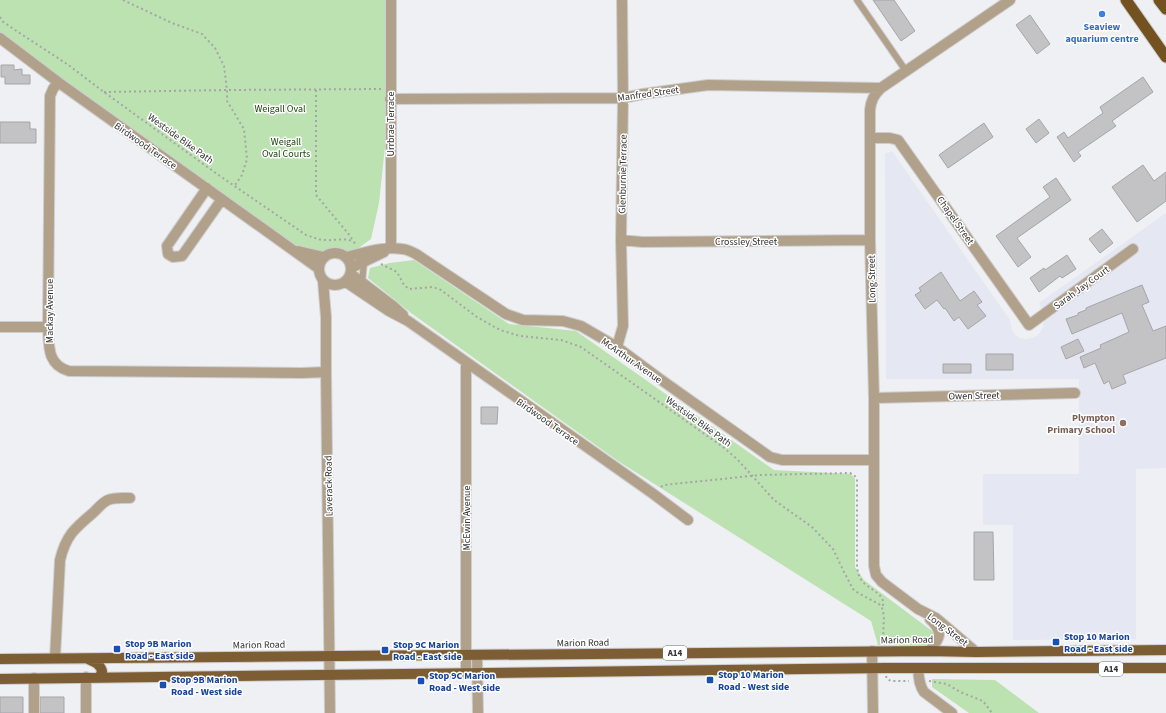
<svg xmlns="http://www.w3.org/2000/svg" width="1166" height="713" font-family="'Source Sans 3',sans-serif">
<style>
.built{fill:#e5e7f2}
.green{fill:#bbe2b0}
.building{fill:#c3c2c5;stroke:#a6a5a8}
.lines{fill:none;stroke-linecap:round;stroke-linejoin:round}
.service-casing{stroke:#cdced1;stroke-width:8}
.minor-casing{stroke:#cdced1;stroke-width:12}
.tertiary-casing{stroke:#cdced1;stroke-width:12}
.primary-casing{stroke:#cdced1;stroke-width:12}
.trunk-casing{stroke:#cdced1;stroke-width:13}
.path{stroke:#a5a5a8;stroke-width:2;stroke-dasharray:2 3;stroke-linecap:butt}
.service{stroke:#b2a18a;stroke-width:6}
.minor{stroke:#b2a18a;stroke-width:10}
.tertiary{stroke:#b2a18a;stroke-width:10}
.primary{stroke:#7d5e34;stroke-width:10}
.trunk{stroke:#745220;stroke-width:11}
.shop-dot{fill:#3f7fe0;stroke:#fff;stroke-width:1.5}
.education-dot{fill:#8d6e63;stroke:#fff;stroke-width:1.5}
.transit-dot{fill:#1a4fb4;stroke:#fff;stroke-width:1.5}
.labels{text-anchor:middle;stroke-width:3;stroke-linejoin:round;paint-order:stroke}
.shield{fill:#fff;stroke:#707071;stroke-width:1}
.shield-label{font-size:9px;font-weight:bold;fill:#323234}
.shop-label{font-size:10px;font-weight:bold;fill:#366cbe;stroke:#fff}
.street-label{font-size:10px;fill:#323234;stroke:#fff}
.park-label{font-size:10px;fill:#163d07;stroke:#fff}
.education-label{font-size:10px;font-weight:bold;fill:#785e54;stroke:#fff;text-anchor:end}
.transit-label{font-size:10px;font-weight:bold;fill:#164399;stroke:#fff;text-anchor:start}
</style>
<rect width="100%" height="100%" fill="#eff0f3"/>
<path class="built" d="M892,151L1010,320L1012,330L1015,334L1019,338L1025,339L1032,338L1037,336L1040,332L1043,327L1044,322L1047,317L1039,303L1166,213V468L1136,469V639L1013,640V525H983V474H1079V379H886L885,154Z"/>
<path class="green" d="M0,0H390V99L379,203L371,239L346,257C336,252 333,251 324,257L294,250L0,38Z
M414,260L509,324L576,331L774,470L851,474L855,479V567L864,580L936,634L928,645H878L871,621L618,461L411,313L368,278L370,268L390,263Z
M932,679L995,680L1039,713H969L932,687Z"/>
<path class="building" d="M873,0H894L915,31L901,41Z
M1030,15L1050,44L1037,54L1016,25Z
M1,65H14V70L22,69V75H30V84H5V77H1Z
M1143,77L1153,92L1112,121L1116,126L1078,152L1081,156L1074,162L1057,137L1064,132L1068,138L1103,113L1100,107Z
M1039,119L1049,133L1036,143L1026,129Z
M0,122H30V129H36V143H0Z
M984,123L993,137L948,168L939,155Z
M1143,165L1154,181L1166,172V201L1137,222L1112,187Z
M1056,178L1071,200L1017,238L1031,257L1018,267L996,236L1050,197L1043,187Z
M1102,229L1113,243L1100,253L1089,239Z
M1067,255L1076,269L1062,278L1060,276L1039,292L1030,278L1044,268L1045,270Z
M941,272L960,301L974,291L982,302L977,305L986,316L968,329L959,317L954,321L945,308L944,309L937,300L925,309L915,295L921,291L919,288Z
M1142,285L1149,302L1142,305L1153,331L1166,326V358L1123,375L1126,383L1112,389L1109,381L1104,384L1095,363L1084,368L1080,357L1101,348L1100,345L1129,332L1122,313L1072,334L1066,319L1078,315V313L1086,310V308Z
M1078,339L1084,351L1066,359L1061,347Z
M986,354H1013V370H986Z
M943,364H971V373H943Z
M481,407H498L497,424H481Z
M974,532H993L994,580H974Z
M0,697H23V713H0Z
M40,697H64V713H40Z"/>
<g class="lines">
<defs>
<path id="service" d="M857,0L906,71
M362,283L364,262"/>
<path id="minor" d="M0,38L58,82L318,268
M58,82L53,89L50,96L48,327C49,346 47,365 69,371L302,373L326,372
M390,99L623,98L643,94L708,85L881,88
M870,138H890L898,140L1029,325L1133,249
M207,188L167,246L168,254L173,257L182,256L222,199
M621,240L642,242L870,240
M391,248V0
M298,251L324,257
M319 269a16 16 0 1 1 32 0a16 16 0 1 1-32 0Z
M346,257C363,253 383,246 402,249C407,249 412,252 416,254L506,314L523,320L563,321L581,326L617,347L660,379L770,457L782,460H874
M351,268L384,252
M351,274L393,306L403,315
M323,281L326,317V372L330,713
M346,282L389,311L408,321L652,493L688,520
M0,327H48
M617,347L623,326L621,240L623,98L622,0
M466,362V674
M874,398L1075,393
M929,651C940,639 944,632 930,619
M976,652L936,618L918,609L882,582L876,575L874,566V398L870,240V110C871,100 874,95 881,88L1010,0
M477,655L478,713
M55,658L60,560C66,535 75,528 94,512C98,508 103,502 108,500C114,497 123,498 130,498
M918,669C919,678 919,685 924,692L952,713
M86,677V713
M34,678V713"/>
<path id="tertiary" d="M872,651L873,713"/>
<path id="primary" d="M0,659L929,651L976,652L1166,650
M88,659C95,662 100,664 102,671L100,677
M0,679L885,668H1166"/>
<path id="trunk" d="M1126,0L1166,57
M1159,0L1166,9"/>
</defs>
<use href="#service" class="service-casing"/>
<use href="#minor" class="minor-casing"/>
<use href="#tertiary" class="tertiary-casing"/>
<use href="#primary" class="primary-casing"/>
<use href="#trunk" class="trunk-casing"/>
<path class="path" d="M123,0L172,23L202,34L215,48L224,66L227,90V101L244,129L247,159L242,175L235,185
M0,17L2,21L15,30L67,64L104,92L217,174L306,235C313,237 318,240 325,240C336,241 347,236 356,244
M316,90V195L351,237L352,240
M104,92L227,90L381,89
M381,264L397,272L404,285L409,289L433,287L441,290L477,317L500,330L520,336L561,340L581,347L723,447L738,460L774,500L812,527L833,549L844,572L853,589L858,593L879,604L882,608L884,616L883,642
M661,487L664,485L760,475L850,473L854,475L857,479V567C858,573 859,578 863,582C870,590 888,595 882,608
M886,676L887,679L891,681H909
M929,681L947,684L960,692L983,701L992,713"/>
<use href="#service" class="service"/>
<use href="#minor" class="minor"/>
<use href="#tertiary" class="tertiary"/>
<use href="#primary" class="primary"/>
<use href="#trunk" class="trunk"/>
</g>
<circle class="shop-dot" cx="1102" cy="14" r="4"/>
<circle class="education-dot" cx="1123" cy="423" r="4"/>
<g class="transit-dot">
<rect x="1052" y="638" width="8" height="8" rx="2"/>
<rect x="113" y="645" width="8" height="8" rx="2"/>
<rect x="381" y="646" width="8" height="8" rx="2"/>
<rect x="706" y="676" width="8" height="8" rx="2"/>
<rect x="417" y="677" width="8" height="8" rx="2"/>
<rect x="159" y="681" width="8" height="8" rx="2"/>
</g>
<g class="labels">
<g class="shield">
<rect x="663" y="646" width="24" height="14" rx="3"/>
<rect x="1099" y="662" width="24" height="14" rx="3"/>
</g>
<g class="shield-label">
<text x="675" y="656">A14</text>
<text x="1111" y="672">A14</text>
</g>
<g class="shop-label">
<text x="1102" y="30">Seaview<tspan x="1102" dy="12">aquarium centre</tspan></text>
</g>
<g class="street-label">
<text transform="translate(648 93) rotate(-8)" y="4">Manfred Street</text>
<text transform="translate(390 124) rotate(-90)" y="4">Urrbrae Terrace</text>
<text transform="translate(181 138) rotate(36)" y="4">Westside Bike Path</text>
<text transform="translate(146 145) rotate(35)" y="4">Birdwood Terrace</text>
<text transform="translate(622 174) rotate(-89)" y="4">Glenburnie Terrace</text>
<text transform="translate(956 220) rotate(55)" y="4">Chapel Street</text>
<text x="746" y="245">Crossley Street</text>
<text transform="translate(871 279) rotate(-91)" y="4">Long Street</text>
<text transform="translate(1081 287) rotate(-36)" y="4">Sarah Jay Court</text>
<text transform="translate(49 311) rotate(-90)" y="4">Mackay Avenue</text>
<text transform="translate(632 360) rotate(35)" y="4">McArthur Avenue</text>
<text transform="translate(974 395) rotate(-1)" y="4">Owen Street</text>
<text transform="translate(548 421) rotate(35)" y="4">Birdwood Terrace</text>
<text transform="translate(699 421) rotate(36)" y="4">Westside Bike Path</text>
<text transform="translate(328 486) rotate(-91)" y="4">Laverack Road</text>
<text transform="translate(466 518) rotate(-90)" y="4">McEwin Avenue</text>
<text transform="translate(948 629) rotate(37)" y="4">Long Street</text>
<text transform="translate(907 639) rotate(-1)" y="4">Marion Road</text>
<text transform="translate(583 642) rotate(-1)" y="4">Marion Road</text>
<text transform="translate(259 644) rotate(-1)" y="4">Marion Road</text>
</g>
<g class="park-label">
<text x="280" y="112">Weigall Oval</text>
<text x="286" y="145">Weigall<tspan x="286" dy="12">Oval Courts</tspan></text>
</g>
<g class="education-label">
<text x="1115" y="421">Plympton<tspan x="1115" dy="12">Primary School</tspan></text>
</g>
<g class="transit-label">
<text x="1064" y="640">Stop 10 Marion<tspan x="1064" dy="12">Road - East side</tspan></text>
<text x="125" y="647">Stop 9B Marion<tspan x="125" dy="12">Road - East side</tspan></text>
<text x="393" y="648">Stop 9C Marion<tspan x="393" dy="12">Road - East side</tspan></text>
<text x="718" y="678">Stop 10 Marion<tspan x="718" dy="12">Road - West side</tspan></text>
<text x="429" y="679">Stop 9C Marion<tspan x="429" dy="12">Road - West side</tspan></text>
<text x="171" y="683">Stop 9B Marion<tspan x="171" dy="12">Road - West side</tspan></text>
</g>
</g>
</svg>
